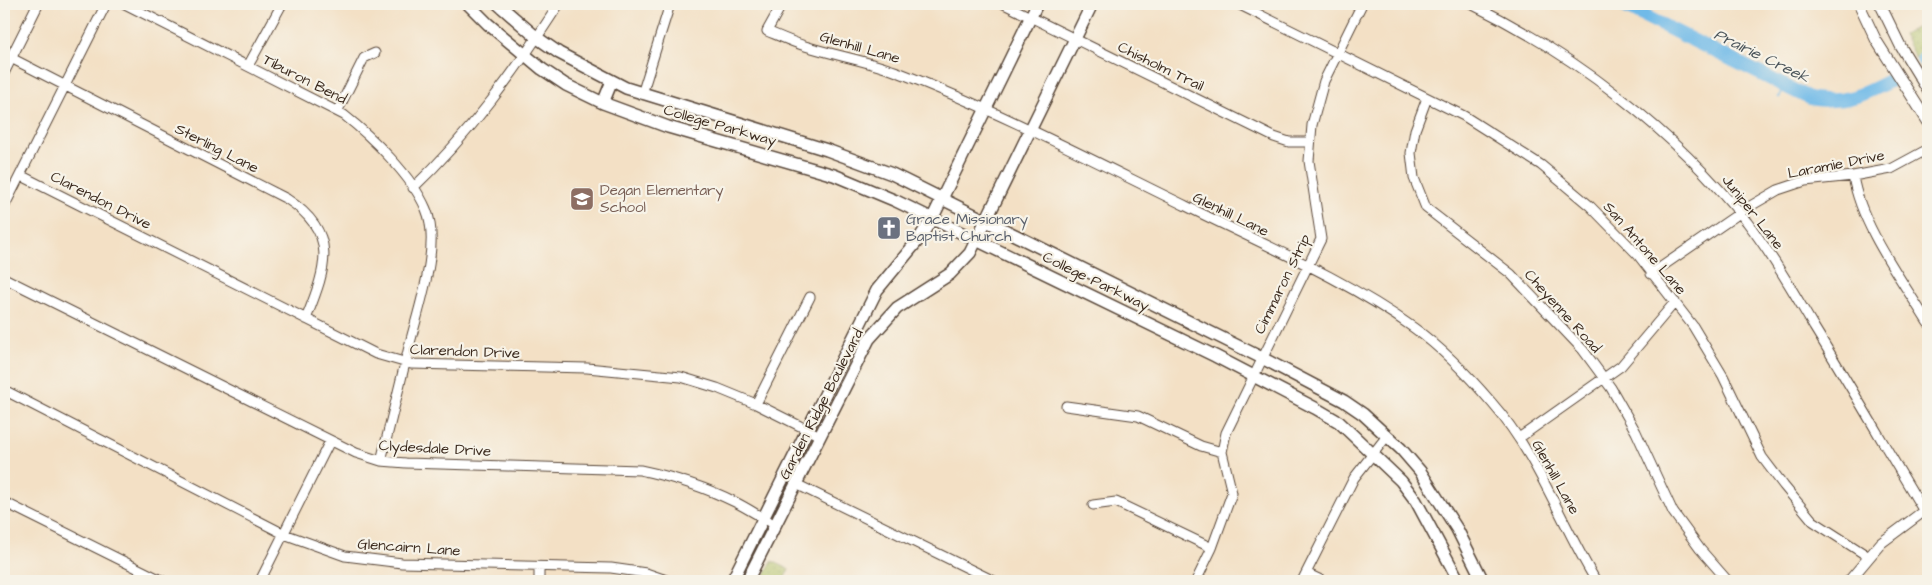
<svg xmlns="http://www.w3.org/2000/svg" width="1932" height="585" font-family="'Architects Daughter',sans-serif">
<style>
.park{fill:url(#park-dots);stroke:#747440}
.lines{fill:none;stroke-linecap:round;stroke-linejoin:round}
.stream{stroke:#6fbae8;stroke-width:2.5}
.river{stroke:#6fbae8;stroke-width:14}
.minor-casing{stroke:#574537;stroke-width:11}
.tertiary-casing{stroke:#574537;stroke-width:12}
.secondary-casing{stroke:#574537;stroke-width:14}
.minor{stroke:#fff;stroke-width:9}
.tertiary{stroke:#fff;stroke-width:10}
.secondary{stroke:#fff;stroke-width:11}
.labels{text-anchor:middle;stroke-width:4.5;stroke-linejoin:round;paint-order:stroke}
.street-label{font-size:15px;fill:#3b2a1e;stroke:#f7f3e8}
.education-label{font-size:15px;fill:#785e54;stroke:#f7f3e8;text-anchor:start}
.worship-label{font-size:15px;fill:#5b616d;stroke:#f7f3e8;text-anchor:start}
.water-label{font-size:16px;font-style:italic;fill:#4b555b;stroke:#f7f3e8}
</style>
<defs>
<pattern id="park-dots" width="8" height="8" patternUnits="userSpaceOnUse" patternTransform="scale(1.25)"><rect width="8" height="8" fill="#aebe61"/><path d="M2 2h.1M6 6h.1" fill="none" stroke="#8f9b4f" stroke-width="1.8" stroke-linecap="round"/></pattern>
</defs>
<rect width="100%" height="100%" fill="#f7f3e8"/>
<filter id="ink" filterUnits="userSpaceOnUse"><feTurbulence type="fractalNoise" baseFrequency=".02" numOctaves="2"/><feDisplacementMap in="SourceGraphic" scale="10" xChannelSelector="R" yChannelSelector="G"/><feConvolveMatrix kernelMatrix="1 2 1 2 8 2 1 2 1" color-interpolation-filters="sRGB"/></filter>
<filter id="wash" filterUnits="userSpaceOnUse"><feTurbulence type="fractalNoise" baseFrequency=".0096" numOctaves="4" result="noise"/><feDisplacementMap in="SourceGraphic" scale="20" xChannelSelector="R" yChannelSelector="G"/><feGaussianBlur stdDeviation="1.12" result="paint"/><feColorMatrix in="noise" values="0 0 0 0 0 0 0 0 0 0 0 0 0 0 0 0 0 1.4 0 .05"/><feComposite in="paint" operator="in"/></filter>
<g filter="url(#wash)">
<rect width="100%" height="100%" fill="#f3e0c5"/>
<path class="park" d="M1928,23V82L1903,34Z
M772,561L789,569L783,581H762Z"/>
<g class="lines">
<path class="stream" d="M1779,97L1784,86"/>
<path class="river" d="M1620,4L1809,98C1844,105 1863,95 1893,79
M1923,60L1928,56"/>
</g>
</g>
<g filter="url(#ink)">
<g class="lines">
<defs>
<path id="minor" d="M125,4L344,115C372,137 412,176 426,209C442,246 417,312 408,351C399,387 390,424 381,461
M782,4L767,31C779,36 792,42 805,46C837,56 869,61 900,73C998,111 1092,160 1186,206C1262,244 1344,278 1414,328C1443,349 1469,376 1492,403C1538,455 1560,522 1596,581
M1004,4L1274,137L1289,142H1309
M1238,4L1464,116L1541,165L1590,206L1638,255L1693,326L1723,376L1762,457L1784,486L1813,521L1869,557
M1471,4C1576,55 1674,131 1747,222C1772,255 1793,291 1814,327C1853,390 1890,455 1928,518
M11,58L287,199C341,234 325,270 306,319
M248,66L282,4
M642,94L670,4
M1427,98L1415,130L1411,153L1414,178L1426,208L1511,274L1583,350L1611,388L1636,432L1673,512L1700,549L1728,581
M338,110L364,58L375,53
M20,175L376,354L411,364L587,368L681,377L717,388L756,404L820,436
M1853,176C1861,226 1902,280 1928,323
M413,188C470,134 517,69 559,4
M4,207L106,4
M1651,274L1747,208L1778,190L1805,181L1853,176L1891,169L1928,149
M4,278L356,453L381,461L406,463L640,470C673,477 705,487 735,502C749,509 762,518 776,525
M4,390L284,534L345,556L402,563L611,568L646,573L669,581
M756,404L810,297
M1066,406L1138,416L1201,446L1222,452
M1519,438L1621,366L1675,302
M796,484L994,581
M4,502L163,581
M1093,505L1116,502L1212,548
M539,567V581
M1306,573L1323,581
M260,581L330,441
M1196,581L1212,548L1232,493L1222,452L1226,433L1321,239L1309,161L1312,125L1324,81L1362,4
M1302,581L1354,478L1387,436"/>
<path id="tertiary" d="M1859,4L1876,40L1928,122
M1880,4L1901,47L1928,91
M4,72L38,4
M1849,581L1881,543L1928,508"/>
<path id="secondary" d="M468,4L488,24L542,69L566,85L603,103L668,127L834,175L896,201L1215,356L1315,408L1339,422L1401,481L1416,501L1459,581
M498,4L536,37L559,53L626,88L827,150L892,174L1262,358L1344,401L1363,414L1401,449L1420,471L1457,529L1483,581
M603,103L612,81
M732,581L877,290L919,239L933,217L1037,4
M747,581L869,339L897,308L950,274L970,253L1092,4"/>
</defs>
<use href="#minor" class="minor-casing"/>
<use href="#tertiary" class="tertiary-casing"/>
<use href="#secondary" class="secondary-casing"/>
<use href="#minor" class="minor"/>
<use href="#tertiary" class="tertiary"/>
<use href="#secondary" class="secondary"/>
</g>
</g>
<defs>
<symbol id="school-square" viewBox="-11 -11 22 22"><rect x="-9" y="-9" width="18" height="18" rx="4" fill="#8d6e63" stroke="#f7f3e8"/><path d="M0-5L7-2L0 1L-7-2ZM-4 1L0 2.5L4 1V4Q0 6-4 4Z" fill="#fff"/></symbol>
<symbol id="church-square" viewBox="-11 -11 22 22"><rect x="-9" y="-9" width="18" height="18" rx="4" fill="#6b7280" stroke="#f7f3e8"/><path d="M-1.2-6h2.4v3.5h3.3v2.4h-3.3V6h-2.4V-.1h-3.3v-2.4h3.3Z" fill="#fff"/></symbol>
</defs>
<g fill-rule="evenodd">
<use href="#school-square" x="568" y="185" width="28" height="28"/>
<use href="#church-square" x="875" y="214" width="28" height="28"/>
</g>
<g class="labels">
<g class="street-label">
<text transform="translate(860 47) rotate(16)" y="5">Glenhill Lane</text>
<text transform="translate(1161 66) rotate(26)" y="5">Chisholm Trail</text>
<text transform="translate(305 79) rotate(27)" y="5">Tiburon Bend</text>
<text transform="translate(720 125) rotate(16)" y="5">College Parkway</text>
<text transform="translate(217 148) rotate(27)" y="5">Sterling Lane</text>
<text transform="translate(1836 164) rotate(-11)" y="5">Laramie Drive</text>
<text transform="translate(101 200) rotate(27)" y="5">Clarendon Drive</text>
<text transform="translate(1753 212) rotate(52)" y="5">Juniper Lane</text>
<text transform="translate(1231 214) rotate(26)" y="5">Glenhill Lane</text>
<text transform="translate(1645 248) rotate(49)" y="5">San Antone Lane</text>
<text transform="translate(1096 281) rotate(26)" y="5">College Parkway</text>
<text transform="translate(1282 284) rotate(-64)" y="5">Cimmaron Strip</text>
<text transform="translate(1563 311) rotate(48)" y="5">Cheyenne Road</text>
<text transform="translate(465 351) rotate(2)" y="5">Clarendon Drive</text>
<text transform="translate(821 404) rotate(-63)" y="5">Garden Ridge Boulevard</text>
<text transform="translate(435 448) rotate(3)" y="5">Clydesdale Drive</text>
<text transform="translate(1556 477) rotate(61)" y="5">Glenhill Lane</text>
<text transform="translate(409 547) rotate(4)" y="5">Glencairn Lane</text>
</g>
<g class="education-label">
<text x="600" y="195">Degan Elementary<tspan x="600" dy="17">School</tspan></text>
</g>
<g class="worship-label">
<text x="906" y="224">Grace Missionary<tspan x="906" dy="17">Baptist Church</tspan></text>
</g>
<g class="water-label">
<text transform="translate(1762 55) rotate(26)" y="6">Prairie Creek</text>
</g>
</g>
<rect width="1932" height="585" fill="none" stroke="#f7f3e8" stroke-width="20"/>
</svg>
